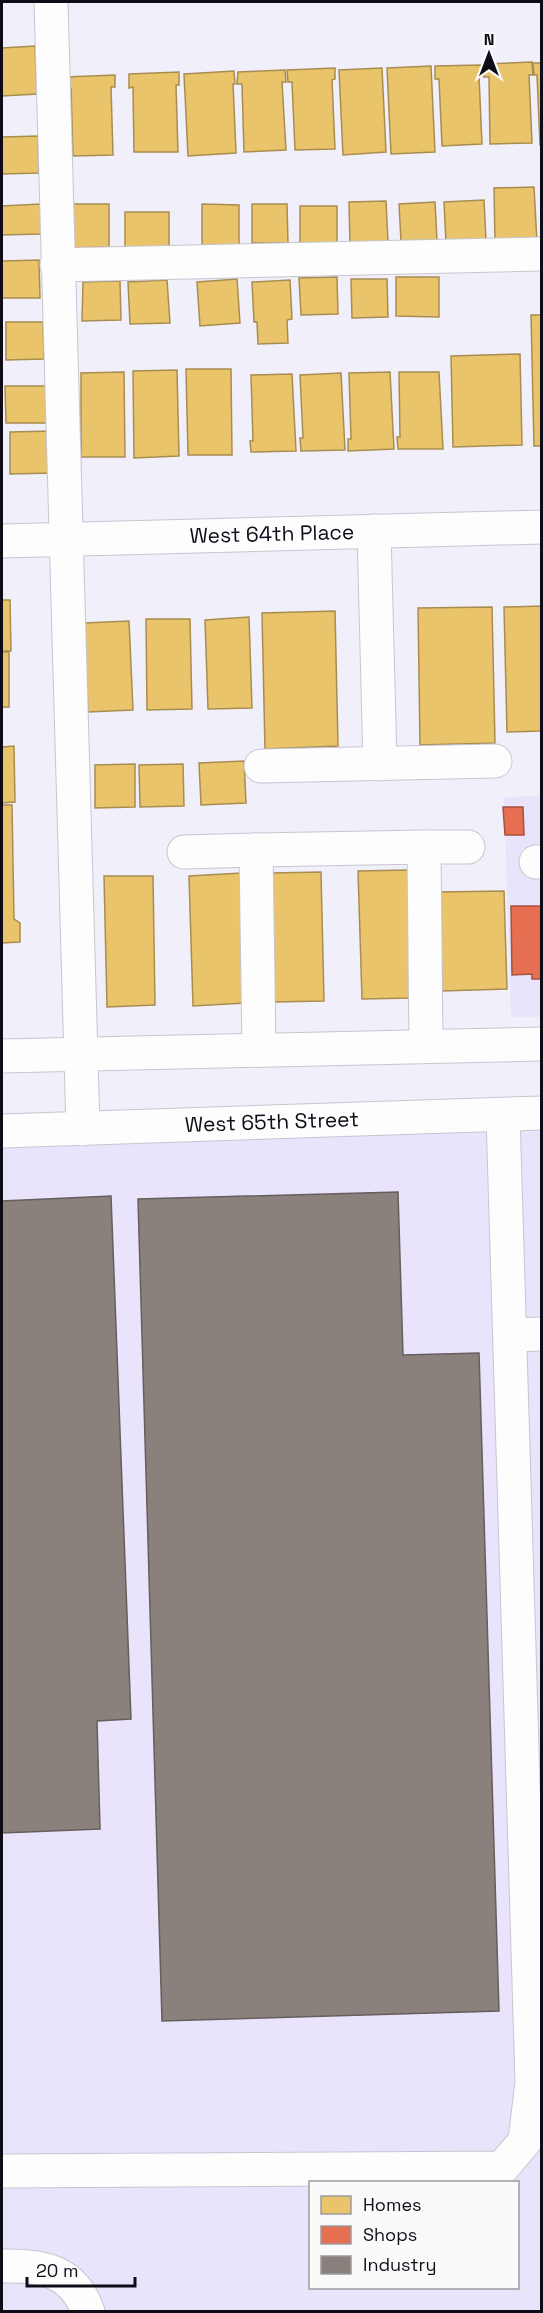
<svg xmlns="http://www.w3.org/2000/svg" width="543" height="2313" font-family="'Space Grotesk',sans-serif">
<style>
.built{fill:#e9e4fb;fill-rule:evenodd}
.homes{fill:#e9c46a;stroke:#a88d51;stroke-width:1.5}
.shops{fill:#e76f51;stroke:#a65140;stroke-width:1.5}
.industry{fill:#8a817c;stroke:#655e5e;stroke-width:1.5}
.lines{fill:none;stroke-linecap:round;stroke-linejoin:round}
.minor-casing{stroke:#c8c5d1;stroke-width:35}
.minor{stroke:#fdfdfe;stroke-width:33}
.labels{text-anchor:middle;stroke-width:6;stroke-linejoin:round;paint-order:stroke}
.street-label{font-size:21px;fill:#0f0c18;stroke:#fafafa}
</style>
<rect width="100%" height="100%" fill="#f1effa"/>
<path class="built" d="M541,796V1017H511L504,797Z
M541,1130V2311H2V1146ZM310,2182H518V2288H310Z"/>
<path class="homes" d="M35,46L37,94L2,96V48Z
M532,62L533,75H529L532,143L490,144L489,77H484V64Z
M533,63H542V145H540L537,75H534Z
M481,65L482,76H479L482,144L442,146L439,79H435V66Z
M431,66L435,152L391,154L387,68Z
M335,68V79L332,80L335,149L295,150L292,82H288L287,70Z
M382,68L386,152L343,155L339,70Z
M285,70L286,82H282L286,150L244,152L242,84H237L238,72Z
M234,71L235,84H233L236,153L188,156L184,74Z
M179,72V85H176L178,152H134L133,87L129,88V74Z
M115,75V87H111L113,155L73,156L71,89H67L66,77Z
M38,136L39,173L2,174V137Z
M534,187L537,242L495,243L494,188Z
M484,200L486,241L446,243L444,202Z
M386,201L388,242L350,243L349,202Z
M435,202L437,240L401,241L399,204Z
M41,204V234L2,235V206Z
M69,204H109V247L71,248Z
M202,204L239,205V245H202Z
M252,204H287L288,243H252Z
M300,206H337V245L300,246Z
M125,212H169V250H125Z
M39,260L40,298H2V261Z
M337,277L338,314L301,315L299,278Z
M396,277H439V317L396,316Z
M237,279L240,323L200,326L197,282Z
M351,279H387L388,317L352,318Z
M167,280L170,323L130,324L128,282Z
M290,280L292,319L287,320L288,343L258,344L257,322H254L252,282Z
M120,281L121,320L82,321L83,282Z
M531,315H542V446H534Z
M6,322H43L44,359L6,360Z
M520,354L522,445L453,447L451,356Z
M186,369H231L232,455H188Z
M177,370L179,456L134,458L133,371Z
M124,372L125,457H81V373Z
M390,372L394,449L348,451V439H351L349,373Z
M399,372H439L443,449H398L397,437H400Z
M341,373L345,450L301,451L300,438H303L300,375Z
M292,374L296,451L251,452L250,441H253L251,375Z
M5,386H48L49,423H6Z
M52,431L53,473L10,474V432Z
M2,600H10L11,651H2Z
M542,606V731L507,732L504,607Z
M492,607L495,743L420,745L418,608Z
M335,611L338,746L265,749L262,613Z
M249,617L252,708L208,709L205,620Z
M146,619H190L192,709L147,710Z
M129,621L133,710L88,712L84,623Z
M2,652H9V707H2Z
M14,746L15,802L2,803V747Z
M244,761L246,803L201,805L199,763Z
M135,764V807L95,808V765Z
M183,764L184,806L140,807L139,765Z
M2,805H12L14,919L20,923V942L2,943Z
M408,870L411,998L362,999L358,871Z
M321,872L324,1001L274,1002L271,873Z
M241,873L245,1003L193,1006L189,876Z
M104,876H153L155,1005L107,1007Z
M504,891L507,989L442,991L440,892Z"/>
<path class="shops" d="M503,807H523L524,835H505Z
M511,906H542V979H532V974L512,975Z"/>
<path class="industry" d="M398,1192L403,1355L479,1353L499,2011L162,2021L138,1199Z
M111,1196L131,1719L97,1721L100,1829L2,1833V1201Z"/>
<g class="lines">
<defs>
<g id="minor">
<path d="M51,2L83,1129"/>
<path d="M57,265L542,254"/>
<path d="M374,531L380,764"/>
<path id="s1" d="M2,541L542,527"/>
<path d="M261,766L495,761"/>
<path d="M424,847H468"/>
<path d="M184,852L256,850"/>
<path d="M536,862H542"/>
<path d="M259,1050L256,850L424,847L426,1046"/>
<path d="M2,1056L542,1044"/>
<path id="s2" d="M2,1131L542,1113"/>
<path d="M510,1335L542,1334"/>
<path d="M2,2171L502,2168L525,2141L532,2082L503,1115"/>
<path d="M2,2266C41,2265 74,2270 88,2312"/>
</g>
</defs>
<use href="#minor" class="minor-casing"/>
<use href="#minor" class="minor"/>
</g>
<g class="labels">
<g class="street-label">
<text dy="7" stroke="none"><textPath href="#s1" startOffset="270">West 64th Place</textPath></text>
<text dy="7" stroke="none"><textPath href="#s2" startOffset="270">West 65th Street</textPath></text>
</g>
</g>
<rect width="543" height="2313" fill="none" stroke="#0f0c18" stroke-width="6"/>
<rect x="309" y="2181" width="210" height="108" fill="#fafafa" stroke="#9c9ba0" stroke-width="1.5"/>
<rect x="321" y="2196" width="30" height="18" fill="#e9c46a" stroke="#9c9ba0" stroke-width="1.5"/>
<text x="363" y="2211" font-size="18" fill="#0f0c18">Homes</text>
<rect x="321" y="2226" width="30" height="18" fill="#e76f51" stroke="#9c9ba0" stroke-width="1.5"/>
<text x="363" y="2241" font-size="18" fill="#0f0c18">Shops</text>
<rect x="321" y="2256" width="30" height="18" fill="#8a817c" stroke="#9c9ba0" stroke-width="1.5"/>
<text x="363" y="2271" font-size="18" fill="#0f0c18">Industry</text>
<g transform="translate(489 54)" stroke="#fafafa" stroke-width="4.5" paint-order="stroke">
<path d="M0-4.5L10 22L0 15L-10 22Z" fill="#0f0c18"/>
<text y="-9" font-size="16" font-weight="bold" text-anchor="middle" fill="#0f0c18">N</text>
</g>
<path d="M27 2277v9h108v-9" fill="none" stroke="#0f0c18" stroke-width="3"/>
<text x="36" y="2277" font-size="18" fill="#0f0c18" stroke="#fafafa" stroke-width="4.5" paint-order="stroke">20 m</text>
</svg>
